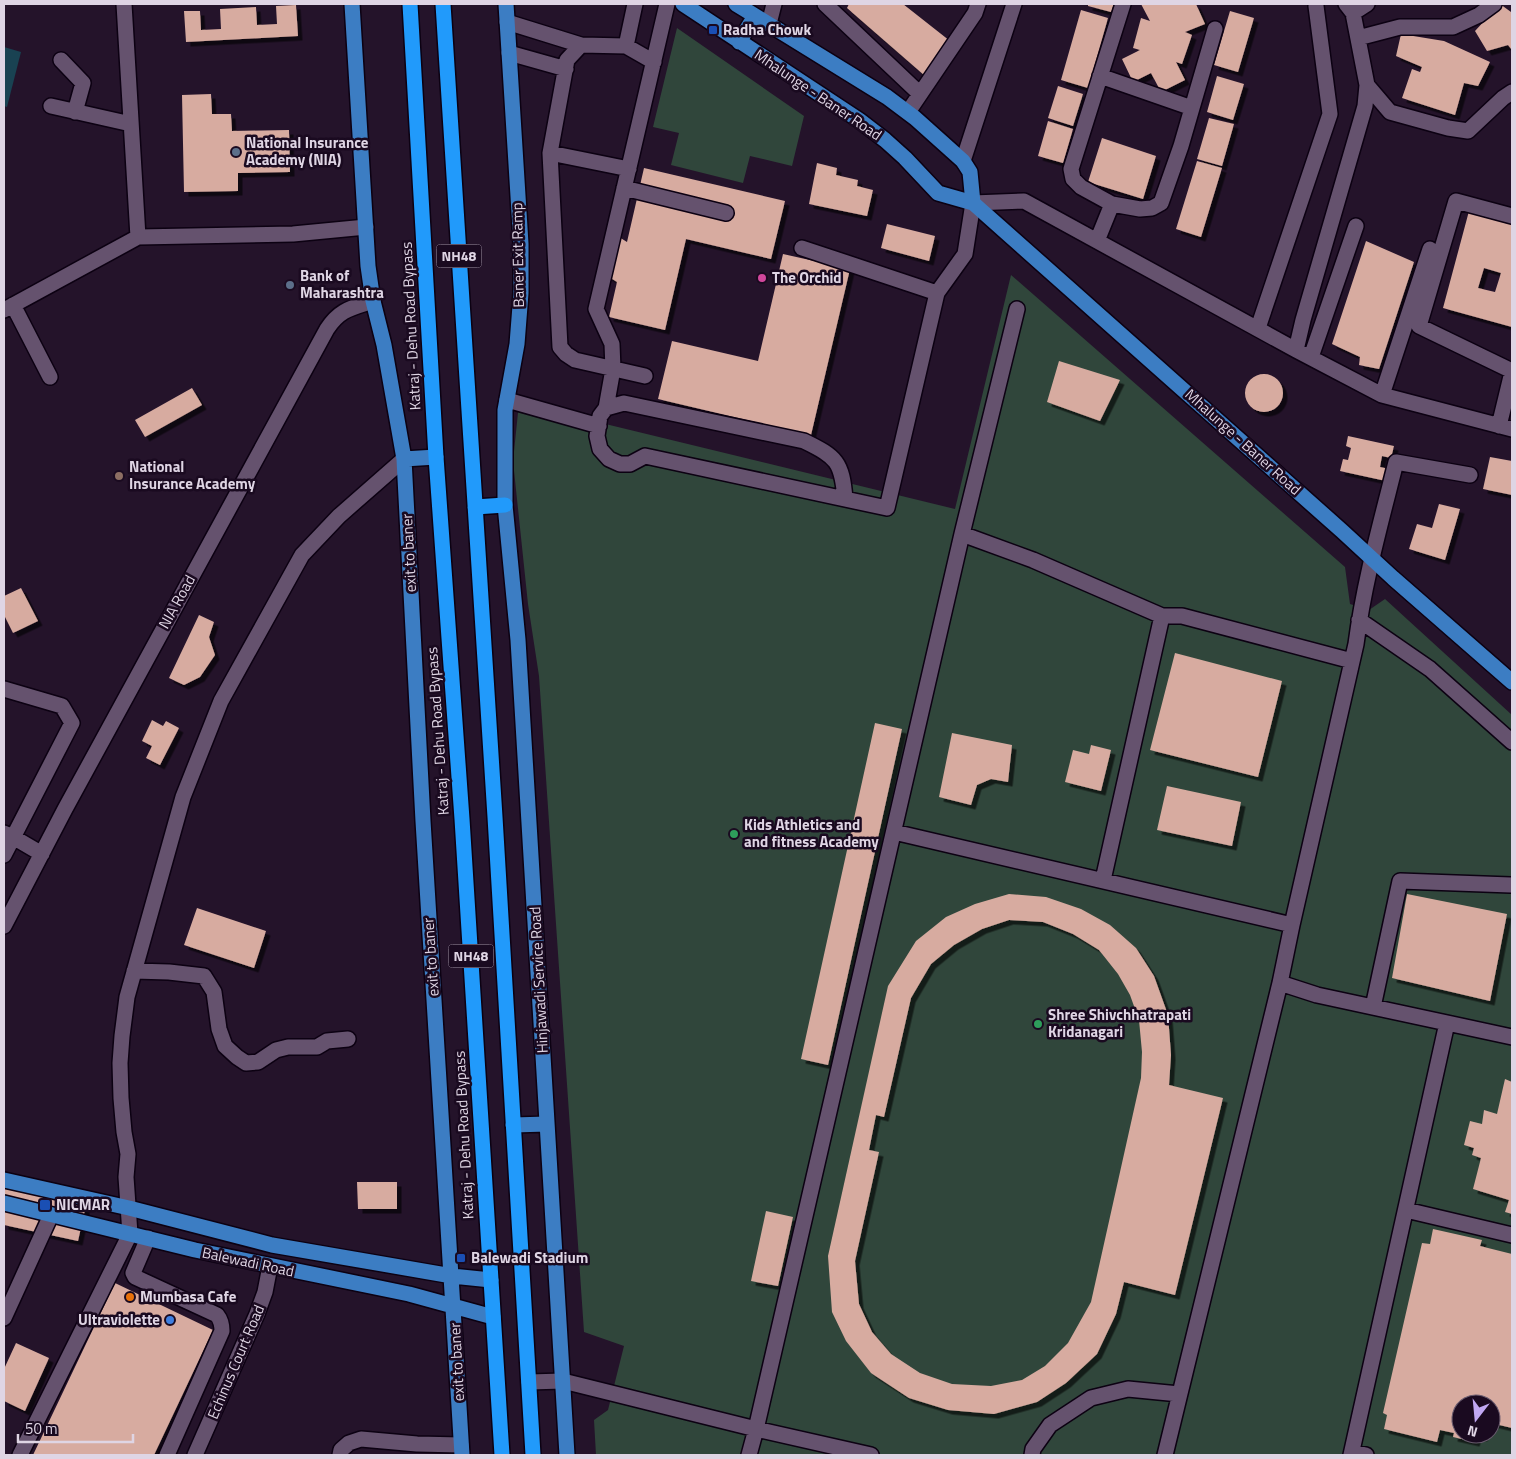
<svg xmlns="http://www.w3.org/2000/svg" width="1516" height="1459" font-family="'Titillium Web',sans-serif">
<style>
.green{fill:#30463b;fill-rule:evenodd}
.water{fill:#194252}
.building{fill:#d7aba0;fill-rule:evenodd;filter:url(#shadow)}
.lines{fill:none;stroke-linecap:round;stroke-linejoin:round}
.minor-casing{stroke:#0c0112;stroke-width:18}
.major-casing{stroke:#0c0112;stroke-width:18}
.highway-casing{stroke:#0c0112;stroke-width:18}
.minor{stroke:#65526e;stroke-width:15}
.major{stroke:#3c7dc3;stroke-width:15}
.highway{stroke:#219afb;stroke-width:15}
.transit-dot{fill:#1a4fb4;stroke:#1a0a20;stroke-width:2}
.service-dot{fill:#5c6f8a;stroke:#1a0a20;stroke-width:2}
.hotel-dot{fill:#d1479c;stroke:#1a0a20;stroke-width:2}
.education-dot{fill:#8d6e63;stroke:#1a0a20;stroke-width:2}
.leisure-dot{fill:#2e9e5b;stroke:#1a0a20;stroke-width:2}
.food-dot{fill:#e8710a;stroke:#1a0a20;stroke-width:2}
.shop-dot{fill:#3f7fe0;stroke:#1a0a20;stroke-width:2}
.labels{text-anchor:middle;stroke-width:5;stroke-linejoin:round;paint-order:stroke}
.shield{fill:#1a0a20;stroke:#a498a9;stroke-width:1}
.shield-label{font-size:14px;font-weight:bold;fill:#dfd5e4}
.poi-label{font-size:15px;font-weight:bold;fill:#dfd5e4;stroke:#1a0a20;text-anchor:start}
.street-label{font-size:15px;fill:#dfd5e4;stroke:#1a0a20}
</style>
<defs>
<filter id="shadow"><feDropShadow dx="4.5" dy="4.5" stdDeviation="0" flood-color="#0009"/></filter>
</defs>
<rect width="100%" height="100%" fill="#24132a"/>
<path class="green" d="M677,28L804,116L792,166L750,156L743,183L671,165L679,133L653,127Z
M1011,275L1345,567L1350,604L1369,610L1385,599L1512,715V1455H596L594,1420L608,1410L624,1346L584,1332L539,676L528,604L513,461L519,403L955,509ZM1461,1404H1491V1434H1461Z"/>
<path class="water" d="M4,47L21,52L7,107L4,106Z"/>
<path class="building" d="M849,4H903L950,41L924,75L847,8Z
M1088,4H1114L1111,12L1088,6Z
M1141,4H1196L1205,24L1185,32L1192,35L1182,64L1176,62L1185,80L1161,92L1151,73L1133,82L1122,59L1140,50L1133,48L1141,18L1150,21Z
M1500,4L1511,12L1512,11V50L1508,45L1487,51L1475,31Z
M296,5L298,36L186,42L184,11H200L201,30L221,29L220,9L256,7L257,25L277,24L276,6Z
M1081,10L1108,18L1088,88L1061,80Z
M1230,11L1254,18L1238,72L1214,65Z
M1401,34L1444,41L1490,62L1478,86L1464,83L1455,115L1402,98L1412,69L1420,72L1422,67L1396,56Z
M1217,76L1244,84L1233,120L1207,112Z
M1058,86L1083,94L1073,126L1048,118Z
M211,94L212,114H231L232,131L289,130L290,172L238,173V191L184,192L182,95Z
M1209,118L1234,124L1222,166L1197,159Z
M1048,121L1073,129L1063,163L1038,156Z
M1102,138L1156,156L1143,199L1088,182Z
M1197,161L1222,168L1201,237L1176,229Z
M817,163L837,168L836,175L858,180L857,186L873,190L867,216L809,204Z
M644,168L785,201L771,259L686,239L665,330L609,317L617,282L598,270L608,230L627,242Z
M1469,211L1512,223V327L1443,308ZM1484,268L1501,273L1495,292L1478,288Z
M887,224L935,236L929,261L881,248Z
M1366,241L1414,262L1379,369L1359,365L1360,357L1332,344Z
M783,254L850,269L811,435L658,399L672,341L758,361Z
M1059,361L1120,380L1100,421L1047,402Z
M1245 393a19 19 0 1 1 38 0a19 19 0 1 1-38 0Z
M192,388L202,405L145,437L135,420Z
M1348,436L1394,446L1391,458L1382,456L1380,467L1389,469L1386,481L1340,471L1343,459L1348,460L1351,448L1346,446Z
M1490,457L1512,461V495L1483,489Z
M1439,504L1460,509L1445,560L1409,549L1417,524L1432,528Z
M21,588L38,621L13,633L4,615V596Z
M199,615L214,622L209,637L215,655L200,677L184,685L169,678Z
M1175,653L1282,681L1258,777L1150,750Z
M152,720L163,726L166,721L179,728L160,765L146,758L152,746L142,741Z
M875,723L902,729L828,1065L801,1059Z
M952,733L1012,745L1008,782L991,779L977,785L971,805L939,797Z
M1091,745L1111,750L1101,791L1065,782L1073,750L1089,754Z
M1167,786L1241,802L1232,846L1157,830Z
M1009,894L1046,897L1081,909L1110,925L1136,948L1154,976L1168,1015L1171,1055L1169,1085L1223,1098L1175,1295L1124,1282L1116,1314L1097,1354L1066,1383L1037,1402L994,1414L948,1410L909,1398L871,1373L846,1341L832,1312L828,1256L888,986L916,941L946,917L975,904ZM1009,920L1043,922L1073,934L1099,950L1118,974L1130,995L1139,1020L1142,1052L1141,1078L1091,1302L1068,1343L1045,1366L1022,1380L991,1386L952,1384L920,1373L891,1354L872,1332L859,1304L855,1261L879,1152L869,1150L876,1115L884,1117L911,998L931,964L954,945L982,929Z
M1407,894L1507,914L1490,1001L1392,978Z
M197,908L266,931L254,968L184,945Z
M1505,1079L1512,1082V1214L1505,1212L1509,1200L1473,1189L1481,1158L1472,1155L1474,1148L1464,1145L1470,1121L1482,1124L1484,1110L1497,1114Z
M4,1176L88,1196L78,1241L4,1225Z
M357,1182H397V1209H358Z
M766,1211L793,1217L778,1286L751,1281Z
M1433,1229L1482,1240L1480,1246L1512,1254V1428L1491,1423V1404H1461V1434H1484L1483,1437L1477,1436L1475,1442L1453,1437L1454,1433L1440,1430L1437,1442L1384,1429L1387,1415L1383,1413L1422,1243L1430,1244Z
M115,1283L213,1330L154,1455H33Z
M16,1343L49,1358L25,1411L4,1401V1369Z"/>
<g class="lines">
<defs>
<path id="minor" d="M124,4L138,237
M667,4L596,309L612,344L613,369L606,408L600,416L597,436L600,449L609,459L620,464H630L645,456L887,508L937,293L965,254L973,203L1024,201L1296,350L1382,395L1512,429
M825,4L920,94
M1353,13L1367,4
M507,22L581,45
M769,24L774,4
M1358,38L1400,27H1453L1479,15L1494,4
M626,46L635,4
M509,53L566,69
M61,60L83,83L75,112
M1100,76L1192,108
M1367,85L1390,112L1448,128L1468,131L1503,98L1512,92
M51,106L131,124
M908,112L975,13L978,4
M550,153L629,169
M963,161L1014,4
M624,188L726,213
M1112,204L1140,209L1152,208L1161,203L1181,146L1215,29
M1512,216L1456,201L1419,326L1512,371
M1097,241L1112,204L1081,187L1073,179L1071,169L1123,4
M802,248L937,293
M13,305L50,377
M4,310L138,237L293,234L366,227
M1258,328L1330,114L1316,6
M1296,350L1303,320L1365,106L1367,85L1353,13L1346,4
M1311,357L1356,226
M645,376L575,360L566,354L560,347L550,153L567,60L581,45L626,46L654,62
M1382,395L1430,249
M507,400L599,426
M606,408L624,403L804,441C837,457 842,462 845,499
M1499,426L1512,372
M962,534L1033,560L1162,616H1182L1352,661
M1359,620L1430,669L1512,742
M4,689L62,706L72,723L4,855
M894,832L1292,925
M4,833L13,837L42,854
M1103,880L1162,616
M4,926L65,809L327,329C340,309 352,308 373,301
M134,971L169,972L204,976L214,992L219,1029L225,1046L237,1057L246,1063L258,1062L276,1050L288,1047H317L327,1041L348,1039
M1280,983L1317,995L1512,1037
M1373,1007L1400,881L1511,885
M1406,1210L1512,1235
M148,1238L133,1273L135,1277L217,1315C221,1320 222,1324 222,1331L167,1455
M4,1318L51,1215
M529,1382L563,1381L756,1429L871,1455
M1352,1452L1366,1455
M20,1455L130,1234L126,1177L128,1154L124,1132L121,1098L120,1063L122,1036L127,997L183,797L221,701L302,555L339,516L404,459
M195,1455L257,1314L265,1292L270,1266
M340,1455L341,1450L349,1443L361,1439L417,1444L461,1445
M749,1455L756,1429L962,534L1017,309
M1032,1455L1033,1449L1050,1425L1091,1398L1128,1389L1179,1394
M1165,1455L1280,983L1292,925L1356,644C1364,582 1381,522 1396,462L1470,475
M1351,1455L1447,1023"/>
<path id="major" d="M352,4L368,266L373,301L384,345L404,459L423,821L462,1455
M506,4L521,244V293L517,344L505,410V505L518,640L567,1455
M683,4L859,120L885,140L905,158L938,193L973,203L1342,531L1393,578L1512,682
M736,4L887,97L915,118L963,161L970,172L973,203
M739,42L755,16
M404,459L436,457
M513,1125L547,1124
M4,1180L129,1208L272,1245L452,1276L491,1280
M4,1203L195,1250L409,1294L493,1317"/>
<path id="highway" d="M410,4L436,457L462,819L502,1455
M443,4L495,817L533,1455
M475,507L505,505"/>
</defs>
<use href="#minor" class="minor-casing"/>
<use href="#major" class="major-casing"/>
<use href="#highway" class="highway-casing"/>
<use href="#minor" class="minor"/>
<use href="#major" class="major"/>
<use href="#highway" class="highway"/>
</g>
<g class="transit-dot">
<rect x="708" y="25" width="10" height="10" rx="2.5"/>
<rect x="39" y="1199" width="12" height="12" rx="2.5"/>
<rect x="456" y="1253" width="10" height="10" rx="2.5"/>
</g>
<g class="service-dot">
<circle cx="236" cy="152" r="5"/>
<circle cx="290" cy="285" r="5"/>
</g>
<circle class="hotel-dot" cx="762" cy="278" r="5"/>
<circle class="education-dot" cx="119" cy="476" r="5"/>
<g class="leisure-dot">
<circle cx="734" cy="834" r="5"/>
<circle cx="1038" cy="1024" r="5"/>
</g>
<circle class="food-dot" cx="130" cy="1297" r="5"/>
<circle class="shop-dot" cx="170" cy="1320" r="5"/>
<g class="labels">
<g class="shield">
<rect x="436.5" y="244.5" width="45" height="23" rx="4"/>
<rect x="448.5" y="944.5" width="45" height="23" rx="4"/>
</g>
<g class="shield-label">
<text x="459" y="261">NH48</text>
<text x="471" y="961">NH48</text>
</g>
<g class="poi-label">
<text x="723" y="35">Radha Chowk</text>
<text x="246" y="148">National Insurance<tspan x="246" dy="17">Academy (NIA)</tspan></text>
<text x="300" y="281">Bank of<tspan x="300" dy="17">Maharashtra</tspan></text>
<text x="772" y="283">The Orchid</text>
<text x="129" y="472">National<tspan x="129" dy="17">Insurance Academy</tspan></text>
<text x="744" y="830">Kids Athletics and<tspan x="744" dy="17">and fitness Academy</tspan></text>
<text x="1048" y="1020">Shree Shivchhatrapati<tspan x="1048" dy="17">Kridanagari</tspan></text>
<text x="56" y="1210">NICMAR</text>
<text x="471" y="1263">Balewadi Stadium</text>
<text x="140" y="1302">Mumbasa Cafe</text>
<text x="160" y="1325" text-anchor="end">Ultraviolette</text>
</g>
<g class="street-label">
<text transform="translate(818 95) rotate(34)" y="5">Mhalunge - Baner Road</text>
<text transform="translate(518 255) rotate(-91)" y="5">Baner Exit Ramp</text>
<text transform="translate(411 326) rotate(-93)" y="5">Katraj - Dehu Road Bypass</text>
<text transform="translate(1243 442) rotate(42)" y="5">Mhalunge - Baner Road</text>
<text transform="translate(409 553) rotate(-93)" y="5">exit to baner</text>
<text transform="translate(177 602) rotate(-61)" y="5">NIA Road</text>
<text transform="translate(438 731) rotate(-94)" y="5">Katraj - Dehu Road Bypass</text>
<text transform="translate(431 957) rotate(-94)" y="5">exit to baner</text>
<text transform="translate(539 980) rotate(-93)" y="5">Hinjawadi Service Road</text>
<text transform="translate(464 1135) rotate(-93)" y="5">Katraj - Dehu Road Bypass</text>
<text transform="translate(248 1262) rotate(12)" y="5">Balewadi Road</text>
<text transform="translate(236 1362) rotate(-67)" y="5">Echinus Court Road</text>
<text transform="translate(457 1362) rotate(-93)" y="5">exit to baner</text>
</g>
</g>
<rect width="1516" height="1459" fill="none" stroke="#dfd5e4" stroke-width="10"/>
<g transform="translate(1476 1419) rotate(196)"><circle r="24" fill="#1a0a20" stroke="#695b6e"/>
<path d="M0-4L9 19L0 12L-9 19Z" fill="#c1a8f3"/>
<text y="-8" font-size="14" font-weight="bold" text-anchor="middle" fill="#dfd5e4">N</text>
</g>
<path d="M18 1434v8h115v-8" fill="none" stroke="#dfd5e4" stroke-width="2.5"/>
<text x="25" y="1434" font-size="15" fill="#dfd5e4" stroke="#1a0a20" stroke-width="4" paint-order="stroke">50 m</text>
</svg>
